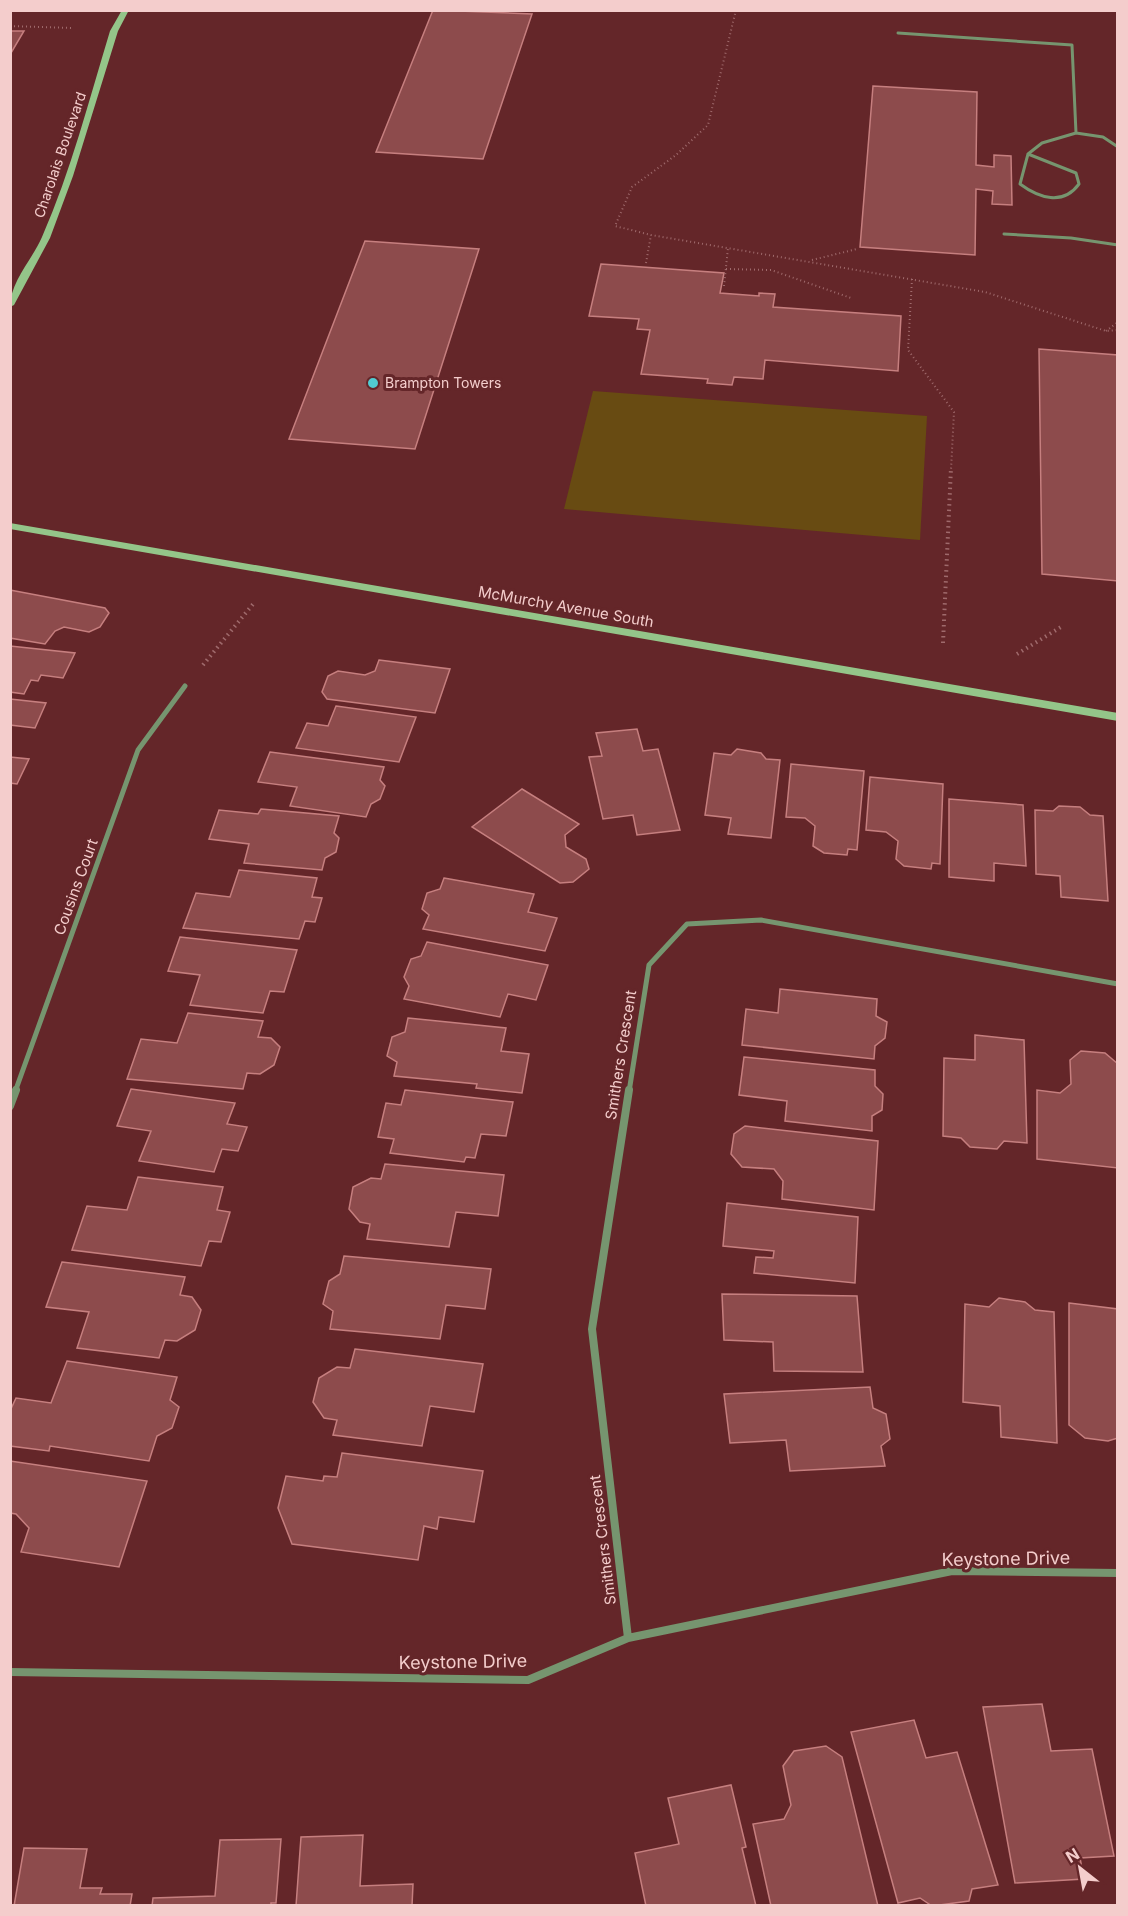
<svg xmlns="http://www.w3.org/2000/svg" width="1128" height="1916" font-family="Inter,sans-serif">
<style>
.green{fill:#684b12}
.building{fill:#8d4b4c;stroke:#c67f7f;stroke-width:1.5}
.lines{fill:none;stroke-linecap:round;stroke-linejoin:round}
.path-far1{stroke:#9f6a6c;stroke-width:2;stroke-dasharray:1 3;stroke-linecap:butt}
.path{stroke:#9f6a6c;stroke-width:4;stroke-dasharray:1.5 4;stroke-linecap:butt}
.lane{stroke:#76956f;stroke-width:3}
.street-far1{stroke:#76956f;stroke-width:5}
.street{stroke:#76956f;stroke-width:8}
.secondary{fill:#94c589;fill-rule:evenodd}
.poi-dot{fill:#51ccd2;stroke:#642629;stroke-width:2}
.labels{text-anchor:middle;stroke-width:6;stroke-linejoin:round;paint-order:stroke}
.far-street-label{font-size:14px;fill:#f4cdcc;stroke:#642629}
.far-poi-label{font-size:14px;fill:#f4cdcc;stroke:#642629;text-anchor:start}
.street-label{font-size:15px;fill:#f4cdcc;stroke:#642629}
.near-street-label{font-size:18px;fill:#f4cdcc;stroke:#642629}
</style>
<rect width="100%" height="100%" fill="#642629"/>
<path class="green" d="M593,391L927,416L920,540L564,509Z"/>
<path class="building" d="M433,10L532,14L483,159L376,152Z
M10,31H24L11,53H10Z
M873,86L977,92L976,165L994,167V155L1011,156L1012,205L992,204L993,191L976,189L975,255L860,247Z
M365,241L479,249L415,449L289,439Z
M601,264L724,273L720,293L759,296V293L775,294L773,307L901,316L898,371L765,360L763,379L734,377L732,385L707,383L708,379L641,374L650,330L637,329L639,319L589,316Z
M1039,349L1118,355V581L1042,574Z
M10,590L105,608L109,613L100,627L89,632L64,627L55,631L45,644L10,638Z
M10,646L75,653L63,678L41,675L38,681L31,680L24,694L10,692Z
M379,660L450,669L435,713L327,699L322,692L328,676L338,671L365,675L375,671Z
M10,699L46,703L35,728L10,725Z
M336,706L416,717L399,762L296,748L307,723L328,726Z
M637,729L643,751L658,749L680,830L637,835L633,815L603,819L589,757L602,756L596,733Z
M737,749L761,753L766,759L780,760L771,838L728,834L731,818L705,815L714,753L731,755Z
M270,752L384,767L380,780L385,786L380,799L371,804L366,817L290,806L297,787L258,782Z
M10,757L29,759L17,784L10,783Z
M791,764L864,771L857,850L848,849L847,855L824,853L813,846L815,826L805,818L786,817Z
M870,777L943,784L940,864L932,863L931,869L904,866L896,859L898,841L886,832L866,830Z
M522,789L579,824L565,835L566,847L586,859L589,869L573,882L560,883L472,827Z
M949,799L1023,805L1026,866L994,863V881L949,877Z
M1059,806L1080,807L1090,815L1103,816L1108,901L1061,897L1060,876L1036,874L1035,810L1053,811Z
M261,809L339,816L334,833L339,838L336,852L325,858L322,870L244,863L249,844L209,839L219,810L258,814Z
M239,870L317,878L312,897L322,898L315,922L305,921L299,939L183,928L196,893L230,897Z
M444,878L534,894L528,912L557,918L545,951L423,929L429,915L422,909L427,893L440,889Z
M180,937L297,950L284,992L270,991L263,1013L190,1005L200,975L168,971Z
M427,942L548,965L536,1000L508,994L500,1017L404,999L409,986L404,977L411,959L421,956Z
M780,989L877,999L876,1016L887,1022L885,1038L875,1046L874,1059L742,1045L746,1009L778,1013Z
M188,1013L263,1021L258,1037L271,1038L280,1047L274,1065L260,1074L247,1073L243,1089L127,1079L141,1039L177,1043Z
M408,1018L506,1028L501,1051L529,1054L522,1093L476,1088L477,1084L394,1076L397,1062L387,1056L392,1037L405,1032Z
M975,1035L1024,1040L1027,1143L1004,1141L997,1149L970,1147L961,1138L943,1136L944,1058L975,1060Z
M1081,1051L1105,1053L1118,1064V1168L1037,1159V1090L1060,1093L1071,1084L1070,1060Z
M744,1057L875,1070V1086L883,1094L882,1110L872,1116V1131L785,1121L787,1101L739,1095Z
M131,1089L235,1103L227,1124L247,1127L238,1151L222,1149L214,1172L139,1161L151,1131L117,1126Z
M405,1090L513,1102L506,1136L481,1134L475,1158L466,1157L464,1162L390,1153L394,1139L378,1137L386,1103L401,1105Z
M745,1126L878,1141L874,1210L782,1199L783,1181L774,1169L742,1167L731,1154L734,1134Z
M385,1164L504,1175L498,1216L456,1212L449,1247L367,1239L370,1224L360,1222L349,1209L353,1187L371,1178L381,1179Z
M138,1177L223,1187L217,1210L230,1212L221,1242L209,1241L201,1266L72,1250L87,1206L127,1210Z
M727,1203L858,1217L855,1283L754,1273L756,1257L773,1258L774,1251L723,1246Z
M344,1256L491,1269L485,1309L446,1305L440,1339L330,1329L333,1311L323,1304L329,1281L340,1274Z
M62,1262L185,1277L180,1295L192,1297L201,1310L195,1330L177,1341L165,1340L159,1358L77,1348L89,1312L46,1307Z
M722,1294L857,1296L863,1372L774,1371L773,1342L724,1340Z
M999,1298L1025,1302L1035,1310L1054,1312L1057,1443L1001,1437L1000,1406L963,1402L965,1304L989,1307Z
M1069,1303L1118,1309V1438L1108,1441L1085,1438L1069,1425Z
M355,1349L483,1364L474,1412L430,1406L422,1446L333,1435L337,1420L324,1418L313,1402L319,1378L337,1367L350,1368Z
M67,1361L177,1377L170,1400L179,1407L172,1428L157,1436L149,1461L50,1446L49,1451L10,1446V1411L16,1398L51,1403Z
M870,1387L873,1408L886,1414L890,1439L881,1446L885,1466L790,1471L786,1440L730,1443L724,1394Z
M342,1453L483,1471L474,1522L439,1517L437,1529L424,1526L418,1560L292,1544L278,1508L286,1476L323,1481L324,1476L337,1477Z
M10,1461L147,1481L119,1567L21,1552L29,1528L16,1514L10,1513Z
M1042,1704L1051,1751L1092,1749L1114,1856L1080,1858L1084,1879L1015,1883L983,1707Z
M914,1720L926,1758L957,1752L998,1885L972,1889L969,1901L932,1906L920,1898L898,1903L851,1732Z
M826,1746L842,1757L878,1906H771L753,1824L784,1819L791,1805L783,1766L794,1751Z
M731,1785L746,1847L742,1848L756,1906H646L635,1853L679,1844L668,1798Z
M363,1835L360,1886L413,1884L412,1906H296L301,1837Z
M281,1839L276,1903H271V1906H152L153,1898L215,1896L220,1840Z
M24,1848L87,1849L80,1888H102L100,1894H132L130,1906H14Z"/>
<g class="lines">
<path class="path-far1" d="M736,10L708,125L676,155L632,187L615,226L651,235L985,292L1106,331L1118,330
M10,26L73,28
M812,260L857,249
M646,263L651,235
M726,269L771,270L851,298
M912,279L908,350L954,412L951,470
M724,286L728,248
M1106,331L1118,322"/>
<path class="path" d="M943,643L951,468
M1017,654L1061,627
M203,665L254,603"/>
<path class="lane" d="M898,33L1072,45L1076,133L1103,137L1118,147
M1028,154L1076,173L1079,184C1063,206 1039,198 1020,184Z
M1028,154L1042,143L1076,133
M1004,234L1071,238L1118,245"/>
<path class="street-far1" d="M15,1092L138,750L185,686
M629,1092L649,965L687,924L761,920L1118,984"/>
<path class="street" d="M10,1106L16,1090
M628,1638L592,1329L629,1090
M10,1672L528,1680L628,1638L952,1571L1118,1573"/>
<path class="secondary" d="M122,10H129L118,31L73,176L50,238L14,305L10,307C10,282 32,260 42,237C71,171 89,100 110,31Z
M10,523L1118,713V721L10,529Z"/>
</g>
<circle class="poi-dot" cx="373" cy="383" r="6"/>
<g class="labels">
<g class="far-street-label">
<text transform="translate(60 155) rotate(-71)" y="5">Charolais Boulevard</text>
</g>
<g class="far-poi-label">
<text x="385" y="388">Brampton Towers</text>
</g>
<g class="street-label">
<text transform="translate(566 607) rotate(10)" y="5">McMurchy Avenue South</text>
<text transform="translate(76 887) rotate(-70)" y="5">Cousins Court</text>
<text transform="translate(621 1055) rotate(-81)" y="5">Smithers Crescent</text>
<text transform="translate(603 1540) rotate(-97)" y="5">Smithers Crescent</text>
</g>
<g class="near-street-label">
<text transform="translate(1006 1559) rotate(-1)" y="6">Keystone Drive</text>
<text transform="translate(463 1662) rotate(-1)" y="6">Keystone Drive</text>
</g>
</g>
<rect width="1128" height="1916" fill="none" stroke="#f4cdcc" stroke-width="24"/>
<g transform="translate(1080 1868) rotate(329)" stroke="#642629" stroke-width="4.5" paint-order="stroke">
<path d="M0-4.5L10 22L0 15L-10 22Z" fill="#f4cdcc"/>
<text y="-9" font-size="16" font-weight="bold" text-anchor="middle" fill="#f4cdcc">N</text>
</g>
</svg>
